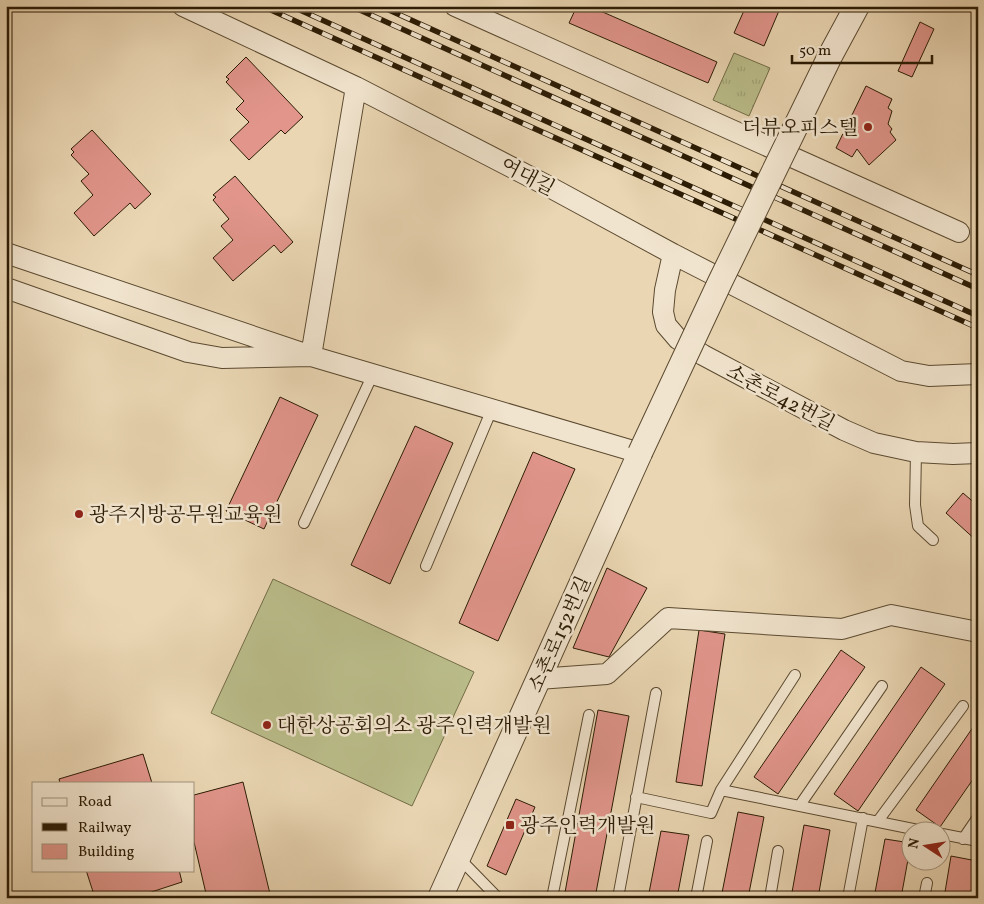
<svg xmlns="http://www.w3.org/2000/svg" width="984" height="904" font-family="Vollkorn,'Noto Serif KR',serif">
<style>
.grass{fill:url(#grass-tufts);stroke:#726c47}
.garden{fill:#babd8a;stroke:#726c47}
.building{fill:#e1958b;stroke:#2b1b04}
.lines{fill:none;stroke-linecap:round;stroke-linejoin:round}
.service-casing{stroke:#5b4a30;stroke-width:12}
.minor-casing{stroke:#5b4a30;stroke-width:22}
.tertiary-casing{stroke:#5b4a30;stroke-width:26}
.service{stroke:#f1e4ce;stroke-width:10}
.minor{stroke:#f1e4ce;stroke-width:20}
.tertiary{stroke:#f1e4ce;stroke-width:24}
.rail-casing{stroke:#2b1b04;stroke-width:5.5}
.rail{stroke:#f1e4ce;stroke-width:4;stroke-dasharray:11;stroke-linecap:butt}
.tertiary-bridge-casing{stroke:#5b4a30;stroke-width:26;stroke-linecap:butt}
.tertiary-bridge{stroke:#f1e4ce;stroke-width:24}
.poi-dot{fill:#8f2418;stroke:#f1e4ce;stroke-width:2}
.labels{text-anchor:middle;stroke-width:5;stroke-linejoin:round;paint-order:stroke}
.poi-label{font-size:20px;fill:#2b1b04;stroke:#f1e4ce;text-anchor:start}
.street-label{font-size:20px;fill:#2b1b04;stroke:#f1e4ce}
</style>
<defs>
<pattern id="grass-tufts" width="24" height="20" patternUnits="userSpaceOnUse" patternTransform="scale(1.25)"><rect width="24" height="20" fill="#babd8a"/><path d="M3 7l-1-3M5 7V3M7 7l1-3M15 17l-1-3M17 17v-4M19 17l1-3" fill="none" stroke="#a0a275"/></pattern>
</defs>
<rect width="100%" height="100%" fill="#ead6b3"/>
<filter id="stains"><feTurbulence type="fractalNoise" baseFrequency=".004" numOctaves="4"/><feColorMatrix values="0 0 0 0 .2 0 0 0 0 .09 0 0 0 0 .02 0 0 0 .5 -.17"/></filter>
<radialGradient id="worn" r=".72"><stop offset=".6" stop-color="#630" stop-opacity="0"/><stop offset="1" stop-color="#630" stop-opacity=".3"/></radialGradient>
<path class="grass" d="M734,53L770,68L749,116L713,100Z"/>
<path class="garden" d="M273,579L474,672L412,806L211,713Z"/>
<path class="building" d="M577,6H589L717,62L708,83L569,23Z
M746,6H781L764,46L734,33Z
M920,22L934,29L912,77L898,71Z
M246,57L303,117L285,134L281,130L249,160L230,140L249,122L236,109L244,101L226,82L229,79L226,77Z
M866,86L892,99L888,108L892,111L888,124L892,129L890,132L896,140L869,165L857,149L852,157L836,148Z
M92,130L151,194L135,209L130,203L94,236L74,213L93,195L81,181L89,174L71,155L74,152L71,149Z
M235,176L293,242L281,253L274,245L233,281L213,258L233,240L221,226L229,219L213,200L216,197L213,195Z
M280,397L318,415L264,529L226,511Z
M415,426L453,443L390,584L351,565Z
M533,452L575,469L498,641L459,623Z
M963,493L978,506V542L946,513Z
M607,568L647,588L609,657L573,648Z
M699,630L725,634L702,786L676,782Z
M841,650L865,667L778,794L754,777Z
M921,667L945,684L858,811L834,794Z
M598,710L629,716L595,898H564Z
M978,720V772L940,827L916,810Z
M143,754L152,783H60L59,779Z
M243,782L271,898H207L194,842V795Z
M516,799L535,807L506,875L487,866Z
M738,812L764,817L748,898H721Z
M804,825L830,830L818,898H791Z
M661,831L689,835L677,898H648Z
M885,839L911,843L901,898H874Z
M951,856L977,861L971,898H944Z
M86,870H179L182,882L133,898H95Z"/>
<g class="lines">
<defs>
<path id="service" d="M916,452L915,505L918,526L933,540
M304,523L373,374
M426,566L492,409
M721,790L795,675
M636,797L711,813L721,790L928,832
M800,805L882,686
M878,821L963,706
M942,834L978,841
M963,839L978,817
M459,858L498,898
M552,898L589,715
M618,898L656,693
M696,898L707,841
M770,898L778,851
M848,898L863,818
M924,898L927,883"/>
<path id="minor" d="M183,6L356,87L544,184L673,254L901,371L929,376L978,374
M455,6L959,232
M6,253L311,356L640,453
M673,254L665,290L663,312L666,325L678,339L703,355L844,430L874,443L916,452L953,454L978,453
M6,288L188,352L222,358L311,356L356,87
M538,679L607,674L668,618L842,629L891,615L978,632"/>
<path id="tertiary" d="M830,56L857,6
M440,898L640,453"/>
</defs>
<use href="#service" class="service-casing"/>
<use href="#minor" class="minor-casing"/>
<use href="#tertiary" class="tertiary-casing"/>
<use href="#service" class="service"/>
<use href="#minor" class="minor"/>
<use href="#tertiary" class="tertiary"/>
<defs>
<path id="rail" d="M262,6L978,328
M291,6L978,316
M351,6L978,289
M380,6L978,275"/>
</defs>
<use href="#rail" class="rail-casing"/>
<use href="#rail" class="rail"/>
<defs>
<path id="tertiary-bridge" d="M640,453L720,282L830,56"/>
</defs>
<use href="#tertiary-bridge" class="tertiary-bridge-casing"/>
<use href="#tertiary-bridge" class="tertiary-bridge"/>
</g>
<g class="poi-dot">
<circle cx="868" cy="127" r="5"/>
<circle cx="79" cy="514" r="5"/>
<circle cx="267" cy="725" r="5"/>
<rect x="505" y="820" width="10" height="10" rx="2.5"/>
</g>
<g class="labels">
<g class="poi-label">
<text x="858" y="134" text-anchor="end">더뷰오피스텔</text>
<text x="89" y="521">광주지방공무원교육원</text>
<text x="277" y="732">대한상공회의소 광주인력개발원</text>
<text x="520" y="832">광주인력개발원</text>
</g>
<g class="street-label">
<text transform="translate(528 176) rotate(28)" y="7">여대길</text>
<text transform="translate(781 397) rotate(28)" y="7">소촌로42번길</text>
<text transform="translate(559 634) rotate(-66)" y="7">소촌로152번길</text>
</g>
</g>
<rect width="984" height="904" fill="none" stroke="#ead6b3" stroke-width="25"/>
<rect x="8" y="8" width="969" height="889" fill="none" stroke="#2b1b04" stroke-width="2.5"/>
<rect x="12" y="12" width="959" height="879" fill="none" stroke="#2b1b04"/>
<rect x="32" y="782" width="162" height="90" fill="#f1e4ce" stroke="#a2947d"/>
<rect x="42" y="798" width="25" height="8" fill="#f1e4ce" stroke="#a2947d"/>
<text x="78" y="806" font-size="15" fill="#2b1b04">Road</text>
<rect x="42" y="823" width="25" height="8" fill="#2b1b04" stroke="#a2947d"/>
<text x="78" y="832" font-size="15" fill="#2b1b04">Railway</text>
<rect x="42" y="844" width="25" height="15" fill="#e1958b" stroke="#a2947d"/>
<text x="78" y="856" font-size="15" fill="#2b1b04">Building</text>
<g transform="translate(926 846) rotate(282)"><circle r="24" fill="#f1e4ce" stroke="#a2947d"/>
<path d="M0-4L9 19L0 12L-9 19Z" fill="#8f2418"/>
<text y="-8" font-size="14" font-weight="bold" text-anchor="middle" fill="#2b1b04">N</text>
</g>
<path d="M792 55v8h140v-8" fill="none" stroke="#2b1b04" stroke-width="2.5"/>
<text x="799" y="55" font-size="15" fill="#2b1b04" stroke="#f1e4ce" stroke-width="4" paint-order="stroke">50 m</text>
<rect width="100%" height="100%" filter="url(#stains)"/>
<rect width="100%" height="100%" fill="url(#worn)"/>
</svg>
